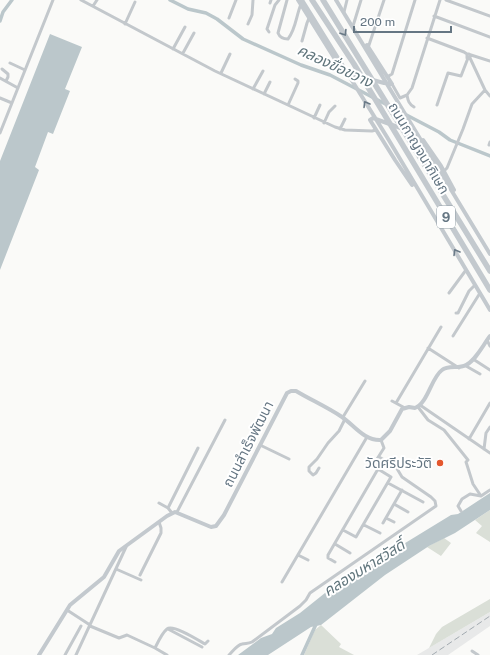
<svg xmlns="http://www.w3.org/2000/svg" width="490" height="655" font-family="'Public Sans','Noto Sans Thai',sans-serif">
<style>
.built{fill:#e8e9e9}
.green{fill:#dadfd7}
.water{fill:#bbc7cb}
.lines{fill:none;stroke-linecap:round;stroke-linejoin:round}
.canal{stroke:#bbc7cb;stroke-width:3.5}
.street{stroke:#c3c8cc;stroke-width:3}
.secondary{stroke:#c3c9ce;stroke-width:4}
.highway{stroke:#c3c9ce;stroke-width:5.5}
.rail{stroke:#a2aab0;stroke-width:1;stroke-dasharray:6 3;stroke-linecap:butt}
.oneway{stroke:#6a7a87}
.poi-dot{fill:#e4572e;stroke:#fff;stroke-width:1.5}
.labels{text-anchor:middle;stroke-width:4;stroke-linejoin:round;paint-order:stroke}
.shield{fill:#fff;stroke:#939fa8;stroke-width:1}
.shield-label{font-size:13px;font-weight:bold;fill:#657683}
.street-label{font-size:14px;fill:#657683;stroke:#fff}
.poi-label{font-size:14px;fill:#657683;stroke:#fff;text-anchor:end}
.water-label{font-size:15px;font-style:italic;fill:#60757c;stroke:#fff}
</style>
<rect width="100%" height="100%" fill="#fafaf8"/>
<path class="built" d="M490,612V626L448,655H417Z"/>
<path class="green" d="M490,510V542L476,533L482,526L475,520Z
M444,538L451,543L441,556L427,547Z
M490,599V612L429,648L436,634L442,627Z
M321,625L341,644L339,647L354,655H304L315,630Z"/>
<path class="water" d="M50,34L82,47L65,89L70,91L53,134L48,132L35,167L39,170L0,270V161Z
M490,493V510L455,533L429,546L385,575L321,625L311,627L268,655H238L261,638L272,634L276,628L300,613L330,589L451,515L458,514Z"/>
<g class="lines">
<path class="canal" d="M170,0L188,9L206,13L217,19L243,39L301,65L330,75L439,132L450,140L490,156
M0,21L3,12L12,0
M302,655L317,622"/>
<path class="street" d="M81,0L215,71L335,127L345,130L372,131L376,130
M287,0L278,33C280,38 284,39 288,39C296,29 296,16 301,4
M446,0L490,16
M270,3L271,0
M93,6L97,0
M344,12L347,0
M434,16L490,37
M229,18L236,0
M125,24L135,2
M248,24L252,15L253,0
M353,26L361,0
M269,32L267,29L275,5L279,0
M427,38L464,52L467,54H469L471,55L470,57L467,58V54
M302,41L307,23L309,18
M368,48L384,0
M173,49L185,27
M183,53L194,33
M471,55L490,61
M470,58L485,90L490,96
M10,63L25,70
M2,69L8,74V77L6,81
M221,73L230,54
M387,77L392,74L415,0
M0,78L18,88
M392,84L400,98L407,95L412,88L440,0
M253,89L263,71
M264,94L270,82
M407,95C408,101 409,104 414,107
M0,98L12,103
M288,105L298,83V81L295,79
M437,105L448,73L461,76L468,58
M314,118L320,105
M324,123L329,112L335,106
M340,129L345,119
M0,133L53,0
M489,145L490,142
M444,171L447,168L463,129L472,104L485,90
M449,293L466,270
M456,313H458L469,291L475,285
M453,336L480,293
M487,340L490,346
M428,348L459,368
M473,359L490,370
M466,366L480,374
M392,401L405,408
M396,403L441,327
M420,405L490,453
M418,407L428,420L444,430L468,460L466,462L467,465L473,484L481,496
M343,417L365,381
M469,439L490,403
M260,445L289,459
M484,449L486,433L490,427
M319,468L316,473L313,475L309,471V467L317,459L328,443L339,431L345,419
M388,483L423,502
M159,503L168,508L172,513
M394,504L408,512
M168,508L198,448
M461,511L458,506L462,499L470,494L481,496L490,490
M177,512L225,420
M386,518L394,522
M383,523L402,490
M364,525L380,533
M343,530L356,537L391,477L378,469
M335,544L350,553
M298,555L308,560
M335,562L328,558V555L378,469L377,459L384,448L381,440
M116,569L141,580
M140,575L161,533V528L159,522
M282,582L367,437
M67,610L90,625
M90,626L119,638L127,635L155,648
M168,629L202,647
M472,651L478,655
M65,655L81,626
M76,655L126,547
M167,655L155,648C158,642 162,633 167,629C173,624 198,640 205,644L208,641
M229,655C233,651 237,645 242,644C246,643 248,644 252,642L300,606L306,600L310,593L436,506L435,501L431,497L402,477L396,467L379,457"/>
<path class="secondary" d="M298,0L343,72L384,83L392,84L367,45
M302,0L387,137L490,310
M336,0L490,254
M423,140L441,166L454,190
M412,185L395,160L370,120L373,118L417,134
M39,655L70,605L104,577L119,551L167,516L175,512L211,527L216,526L224,515L287,393L291,391H296C311,400 327,407 342,417C354,425 364,441 381,440L390,431L402,409L409,407L415,408C428,403 431,378 442,370C448,365 459,369 466,365C476,360 483,345 490,336"/>
<path class="highway" d="M312,0L354,64L490,290
M323,0L490,271"/>
<path class="rail" d="M432,655L490,616"/>
</g>
<defs><path id="oneway-chevron" d="M-2-3.5L2.5 0L-2 3.5" fill="none" stroke-width="1.6" stroke-linecap="round" stroke-linejoin="round"/></defs>
<g class="oneway">
<use href="#oneway-chevron" transform="translate(344 33) rotate(58)"/>
<use href="#oneway-chevron" transform="translate(366 104) rotate(-121)"/>
<use href="#oneway-chevron" transform="translate(456 252) rotate(-121)"/>
</g>
<circle class="poi-dot" cx="440" cy="463" r="4"/>
<g class="labels">
<rect class="shield" x="437" y="206" width="18" height="22" rx="3"/>
<g class="shield-label">
<text x="446" y="222">9</text>
</g>
<g class="street-label">
<text transform="translate(419 148) rotate(59)" y="5">ถนนกาญจนาภิเษก</text>
<text transform="translate(248 444) rotate(-63)" y="5">ถนนสำเร็จพัฒนา</text>
</g>
<g class="poi-label">
<text x="432" y="468">วัดศรีประวัติ</text>
</g>
<g class="water-label">
<text transform="translate(335 66) rotate(25)" y="5">คลองขื่อขวาง</text>
<text transform="translate(364 568) rotate(-32)" y="5">คลองมหาสวัสดิ์</text>
</g>
</g>
<path d="M354 26v6h97v-6" fill="none" stroke="#657683" stroke-width="2"/>
<text x="360" y="26" font-size="12" fill="#657683" stroke="#ffffff" stroke-width="3" paint-order="stroke">200 m</text>
</svg>
